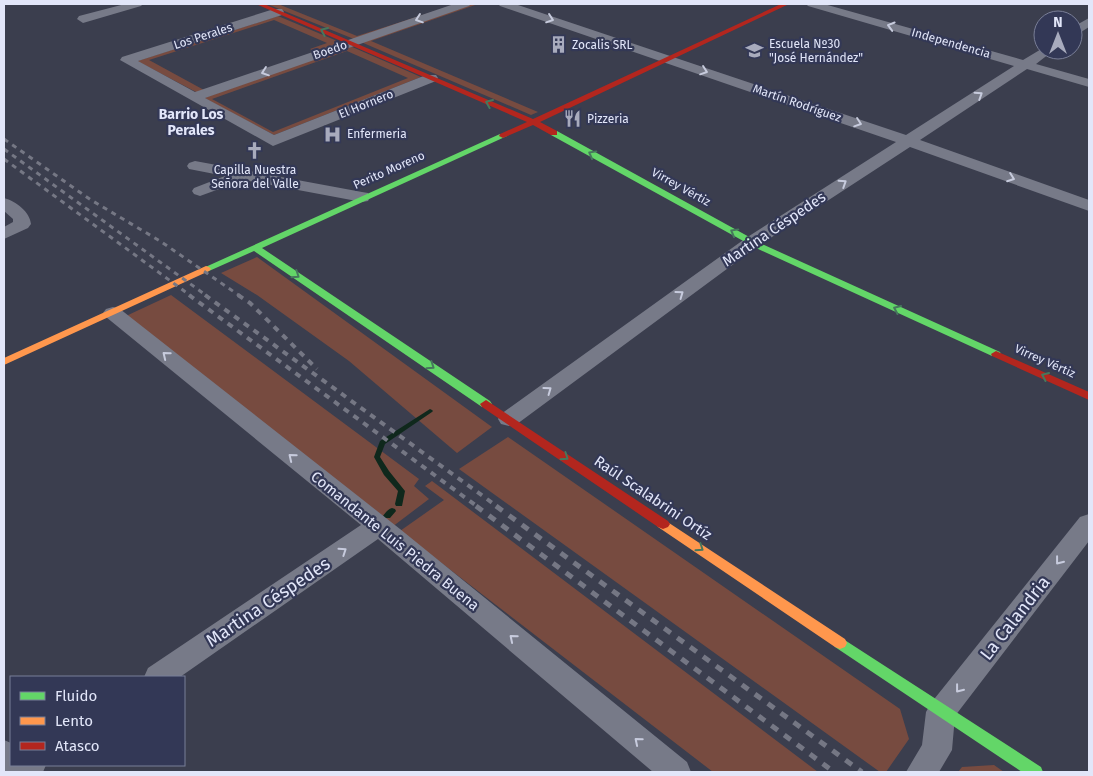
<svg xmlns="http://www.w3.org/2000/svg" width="1093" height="776" font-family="'Fira Sans',sans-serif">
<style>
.green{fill:#774b40;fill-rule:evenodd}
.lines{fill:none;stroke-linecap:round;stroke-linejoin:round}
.stream{fill:#0f281c;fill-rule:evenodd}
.street{fill:#777a88;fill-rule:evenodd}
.fast{fill:#63d668;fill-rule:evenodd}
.slow{fill:#ff974d;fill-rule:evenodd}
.jam{fill:#b3261e;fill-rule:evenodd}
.rail-far2{stroke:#757784;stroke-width:3;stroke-dasharray:5 5;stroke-linecap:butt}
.rail-far1{stroke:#757784;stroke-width:4;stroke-dasharray:6 6;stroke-linecap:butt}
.rail{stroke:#757784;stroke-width:5;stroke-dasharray:8 8;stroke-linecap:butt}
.oneway{stroke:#c7cbdd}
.oneway2{stroke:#46775d}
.labels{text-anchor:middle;stroke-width:4.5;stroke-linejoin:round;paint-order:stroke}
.far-street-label{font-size:12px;fill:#e2e6f9;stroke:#333856}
.far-poi-label{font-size:12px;fill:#e2e6f9;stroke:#333856;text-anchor:start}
.far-neighbourhood-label{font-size:14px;font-weight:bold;fill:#e2e6f9;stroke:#333856}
.street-label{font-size:15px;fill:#e2e6f9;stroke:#333856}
.near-street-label{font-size:18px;fill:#e2e6f9;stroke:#333856}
</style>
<rect width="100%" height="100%" fill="#3b3e4e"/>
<path class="green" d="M267,4H278L357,36L457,4L354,39Z
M471,4H478L371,41L538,112L531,115L361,42Z
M278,16L342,43L198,93L137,61ZM274,20L327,43L310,49L315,52L204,90L149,60Z
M350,46L421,77L274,135L204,98ZM347,51L408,78L273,132L212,99Z
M257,257L492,427L457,453L349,361L257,295L221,273Z
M171,295L419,479L414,486L429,499L392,527L126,316Z
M508,437L900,709L909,739L886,772H880L459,469Z
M432,481L818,772H713L400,531L444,500L425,486Z
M994,765L1004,772H958L962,767Z"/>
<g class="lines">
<path class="stream" d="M430,409L432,410L433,411L432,412L385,444L380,457L389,471L405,491L402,506H396L395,504L398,491L384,475L374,457L380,441Z
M392,508L395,509L396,511L390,518H384L383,516C385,513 388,509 392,508Z"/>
<path class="street" d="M125,4H143L141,6L83,23L77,19L79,16Z
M454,4H471L469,6L205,98L274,135L426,75H436L438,78L436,81L273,146L120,60L122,57L274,9H282L284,12L282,15L138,61L195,92Z
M498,4H515L906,135L1014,66L808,6L806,4H824L1023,60L1043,48V50H1054L1036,64L1089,79V87L1027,69L920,140L1089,200V211L910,147L758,246L517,424L509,426L501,424L498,419L501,414L746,238L896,142L500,6Z
M1089,18V27L1073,37V27Z
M195,161L362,192L368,193L370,197L368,201L362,202L244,180L200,196L194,194L192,191L194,188L225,176L189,169L187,166L189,163Z
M4,198C16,201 30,212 31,224L28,228L4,239V227L13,222V219L4,211Z
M113,307L120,309L400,529L687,762L691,772H653L378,539L180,677H144L148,668L361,525L106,317L103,313L106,309Z
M1089,514V541L955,716L952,750L939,772H906L922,745L926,712L931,703L1080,517Z
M4,740L11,743V765H46L43,772H4Z"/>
<path class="fast" d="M551,131H557L762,244L1000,352L1001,354L1000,356H992L756,248L551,135Z
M500,134L507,136L262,248L490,401L492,404L490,407H482L254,251L209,271L206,272L201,269Z
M840,637L1041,767L1043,772H1022L835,647L833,643L835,639Z"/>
<path class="slow" d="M206,266L209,267L211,269L209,271L4,365V358Z
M663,519L845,639L847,643L845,647L840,649L835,647L658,527L656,524L658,521Z"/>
<path class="jam" d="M256,4H264L533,119L781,4H789L540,122L557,131V135H551L533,125L503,138L499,136L500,134L527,122Z
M996,351L1089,392V400L992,356L991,354Z
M486,400L668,521L670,524L668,527L663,529L658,527L482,407L480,404Z"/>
<path class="rail-far2" d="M4,139L91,200L160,241L240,296
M4,149L207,296
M4,159L191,296"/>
<path class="rail-far1" d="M189,295L478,507
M205,295L498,507
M238,295L250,303L317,369"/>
<path class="rail" d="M476,506L834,772
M496,506L862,772"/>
</g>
<defs><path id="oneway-chevron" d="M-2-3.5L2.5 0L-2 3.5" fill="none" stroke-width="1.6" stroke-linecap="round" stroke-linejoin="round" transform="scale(1.25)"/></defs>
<g class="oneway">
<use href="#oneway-chevron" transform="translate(419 19) rotate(161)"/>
<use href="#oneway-chevron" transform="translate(550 19) rotate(19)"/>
<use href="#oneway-chevron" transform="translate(891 26) rotate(-164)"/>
<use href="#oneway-chevron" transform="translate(704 71) rotate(19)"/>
<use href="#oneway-chevron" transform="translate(265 72) rotate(161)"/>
<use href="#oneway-chevron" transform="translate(979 95) rotate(-33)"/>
<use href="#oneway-chevron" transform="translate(858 123) rotate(19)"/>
<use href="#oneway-chevron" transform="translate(1011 178) rotate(20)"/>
<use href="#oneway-chevron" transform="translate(843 183) rotate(-33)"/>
<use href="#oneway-chevron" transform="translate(680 294) rotate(-36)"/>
<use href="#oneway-chevron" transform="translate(166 355) rotate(-141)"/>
<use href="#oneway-chevron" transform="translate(548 390) rotate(-36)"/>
<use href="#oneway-chevron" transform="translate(292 457) rotate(-141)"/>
<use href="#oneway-chevron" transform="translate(343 551) rotate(-34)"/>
<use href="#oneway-chevron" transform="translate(1059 561) rotate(128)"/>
<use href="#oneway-chevron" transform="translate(513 638) rotate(-140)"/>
<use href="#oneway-chevron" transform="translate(959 689) rotate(128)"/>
<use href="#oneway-chevron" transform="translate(638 741) rotate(-140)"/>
</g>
<g class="oneway2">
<use href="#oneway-chevron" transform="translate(324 31) rotate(-157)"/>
<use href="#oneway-chevron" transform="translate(489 103) rotate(-157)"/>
<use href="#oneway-chevron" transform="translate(592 154) rotate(-151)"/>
<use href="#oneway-chevron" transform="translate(734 232) rotate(-151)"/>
<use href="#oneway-chevron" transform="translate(296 275) rotate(34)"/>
<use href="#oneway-chevron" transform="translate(897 309) rotate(-156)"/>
<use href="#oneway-chevron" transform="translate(431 366) rotate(34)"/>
<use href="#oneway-chevron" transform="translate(1045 376) rotate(-156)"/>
<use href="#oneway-chevron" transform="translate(565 457) rotate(34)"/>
<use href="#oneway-chevron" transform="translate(700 548) rotate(34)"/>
</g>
<defs>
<symbol id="building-bare" viewBox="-9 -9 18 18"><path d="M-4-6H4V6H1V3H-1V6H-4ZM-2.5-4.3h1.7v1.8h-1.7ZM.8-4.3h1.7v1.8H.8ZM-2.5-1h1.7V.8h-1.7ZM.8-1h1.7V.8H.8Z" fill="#a8abbd" stroke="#333856" stroke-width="2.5" paint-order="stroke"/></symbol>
<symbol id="school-bare" viewBox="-9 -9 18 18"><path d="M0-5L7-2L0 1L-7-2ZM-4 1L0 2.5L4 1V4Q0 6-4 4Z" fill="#a8abbd" stroke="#333856" stroke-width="2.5" paint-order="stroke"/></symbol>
<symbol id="restaurant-bare" viewBox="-9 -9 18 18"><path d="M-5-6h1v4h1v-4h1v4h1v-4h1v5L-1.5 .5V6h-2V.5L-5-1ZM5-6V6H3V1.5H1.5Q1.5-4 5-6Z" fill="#a8abbd" stroke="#333856" stroke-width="2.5" paint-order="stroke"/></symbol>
<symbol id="hospital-bare" viewBox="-9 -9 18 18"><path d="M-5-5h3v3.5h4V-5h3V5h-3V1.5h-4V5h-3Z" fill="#a8abbd" stroke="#333856" stroke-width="2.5" paint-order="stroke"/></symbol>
<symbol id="church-bare" viewBox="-9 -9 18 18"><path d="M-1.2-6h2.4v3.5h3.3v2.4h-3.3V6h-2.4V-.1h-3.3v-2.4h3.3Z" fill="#a8abbd" stroke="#333856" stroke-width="2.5" paint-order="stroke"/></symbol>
</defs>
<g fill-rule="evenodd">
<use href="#building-bare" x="546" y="32" width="25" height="25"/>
<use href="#school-bare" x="742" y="38" width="25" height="25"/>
<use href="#restaurant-bare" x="560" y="106" width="25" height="25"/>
<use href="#hospital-bare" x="320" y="122" width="25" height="25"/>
<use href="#church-bare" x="242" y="138" width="25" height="25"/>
</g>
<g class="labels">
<g class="far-street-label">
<text transform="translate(203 36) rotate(-18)" y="4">Los Perales</text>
<text transform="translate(951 43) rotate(16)" y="4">Independencia</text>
<text transform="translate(330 50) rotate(-19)" y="4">Boedo</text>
<text transform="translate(797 103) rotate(19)" y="4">Martín Rodríguez</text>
<text transform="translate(366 104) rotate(-22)" y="4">El Hornero</text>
<text transform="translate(389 170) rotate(-24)" y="4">Perito Moreno</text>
<text transform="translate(681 187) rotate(29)" y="4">Virrey Vértiz</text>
<text transform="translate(1045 361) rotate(24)" y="4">Virrey Vértiz</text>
</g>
<g class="far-poi-label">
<text x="769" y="48">Escuela Nº30<tspan x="769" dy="14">"José Hernández"</tspan></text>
<text x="572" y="49">Zocalis SRL</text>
<text x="587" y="123">Pizzeria</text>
<text x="347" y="138">Enfermeria</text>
<text x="255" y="174" text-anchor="middle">Capilla Nuestra<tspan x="255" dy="14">Señora del Valle</tspan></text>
</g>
<g class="far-neighbourhood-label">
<text x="191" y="119">Barrio Los<tspan x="191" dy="16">Perales</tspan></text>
</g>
<g class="street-label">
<text transform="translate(774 229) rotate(-34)" y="5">Martina Céspedes</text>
<text transform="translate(653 498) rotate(34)" y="5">Raúl Scalabrini Ortíz</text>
<text transform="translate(395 541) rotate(39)" y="5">Comandante Luis Piedra Buena</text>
</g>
<g class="near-street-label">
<text transform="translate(268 602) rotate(-34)" y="6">Martina Céspedes</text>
<text transform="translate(1015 618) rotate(-52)" y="6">La Calandria</text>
</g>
</g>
<rect width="1093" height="776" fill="none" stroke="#e2e6f9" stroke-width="10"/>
<rect x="10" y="676" width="175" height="90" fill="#333856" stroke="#797e97"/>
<rect x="20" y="692" width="25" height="8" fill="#63d668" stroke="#797e97"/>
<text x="55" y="701" font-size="15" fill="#e2e6f9">Fluido</text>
<rect x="20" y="717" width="25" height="8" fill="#ff974d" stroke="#797e97"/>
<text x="55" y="726" font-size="15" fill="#e2e6f9">Lento</text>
<rect x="20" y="742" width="25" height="8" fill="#b3261e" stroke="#797e97"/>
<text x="55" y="751" font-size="15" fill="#e2e6f9">Atasco</text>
<g transform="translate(1058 35)"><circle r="24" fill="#333856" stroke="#797e97"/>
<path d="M0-4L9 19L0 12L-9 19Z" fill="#a8abbd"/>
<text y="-8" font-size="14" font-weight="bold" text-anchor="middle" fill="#e2e6f9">N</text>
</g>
</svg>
